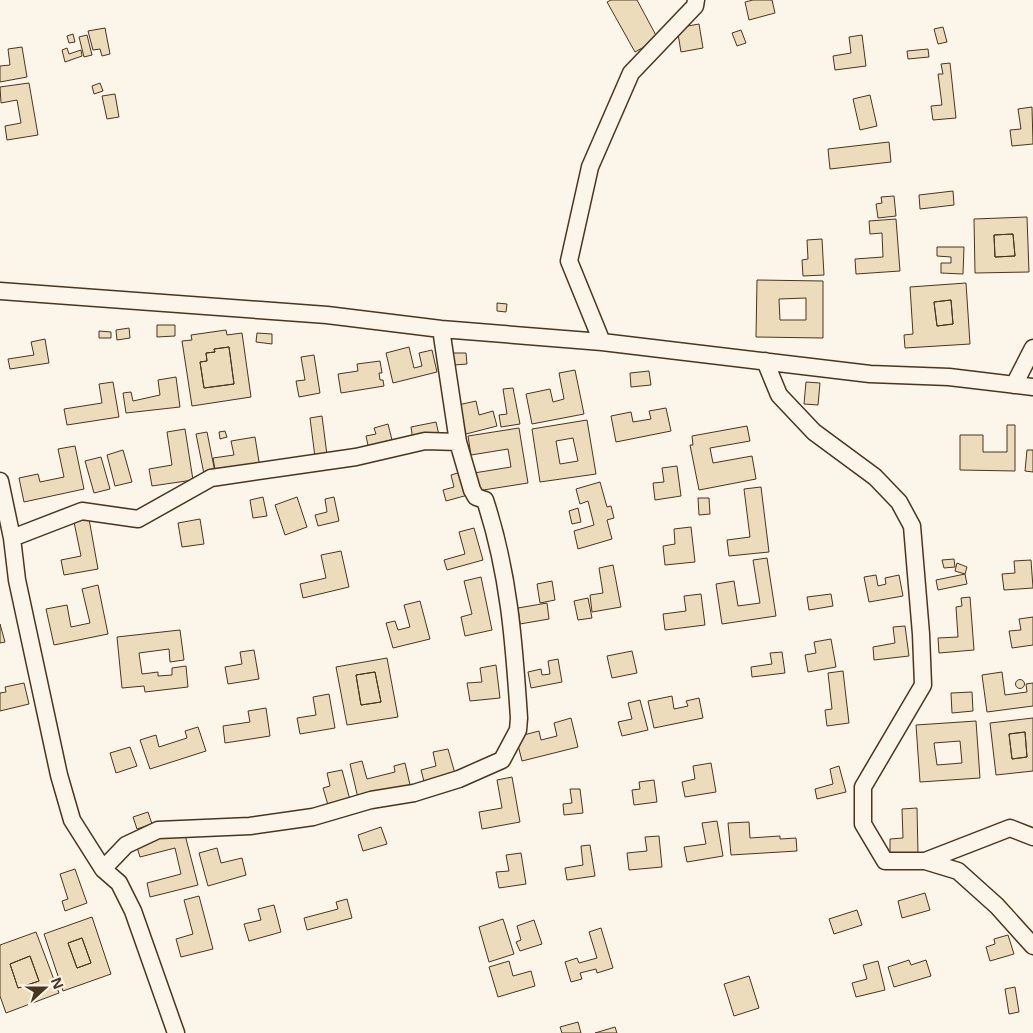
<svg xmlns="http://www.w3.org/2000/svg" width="1033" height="1033" font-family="'Noto Sans',sans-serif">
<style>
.building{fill:#ecdcbc;stroke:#4a3520;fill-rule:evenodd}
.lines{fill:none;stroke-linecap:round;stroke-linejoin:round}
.minor-casing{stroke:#4a3520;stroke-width:19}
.minor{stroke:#fbf6e9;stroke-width:16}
</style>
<rect width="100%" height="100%" fill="#fbf6e9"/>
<path class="building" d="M611,0H637L658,39L635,52L607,2Z
M753,0H772L775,13L749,20L745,2Z
M699,24L703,48L681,52L677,28Z
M943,27L947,42L938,44L934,29Z
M105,28L110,54L102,56L100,49L93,50L88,31Z
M741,30L746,43L737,46L732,33Z
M73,34L75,42L69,43L67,36Z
M87,35L92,55L84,57L79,37Z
M862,35L866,66L835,70L833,56L851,53L849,37Z
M22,47L27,77L0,82V66L10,65L8,49Z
M67,48L69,54L81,50L82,56L65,62L62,50Z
M928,49L929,57L908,59L907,51Z
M950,63L956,118L933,120L931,106L942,105L938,74H943L941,64Z
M29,83L38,135L7,140L5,126L21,123L17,100L1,103L0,87Z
M100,83L103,91L94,94L92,86Z
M115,94L119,117L107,119L102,96Z
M870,95L877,126L860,130L853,99Z
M1032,107L1033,144L1012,146L1010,130L1021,129L1018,109Z
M889,142L891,162L830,169L828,149Z
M953,191L954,205L920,209L919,195Z
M894,196L896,216L878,218L876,204L882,203L881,197Z
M1027,217L1029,272L975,273L974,219ZM1013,234L1015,256L995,257L994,235Z
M896,219L900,271L856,274L855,259L883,257L882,233L870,234L869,221Z
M1013,234L1015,256L995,257L994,235Z
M822,239L824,275L803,276L802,260L808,259L807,240Z
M937,247H964L963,274L941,273V263H951V257L937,256Z
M757,280L823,281V338L756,337ZM806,298V320H780L779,299Z
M966,283L970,344L905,348L904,335L913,334L910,287ZM951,300L953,324L937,326L934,302Z
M951,300L953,324L937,326L934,302Z
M497,303L507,304L506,312L497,311Z
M157,325H175V336L157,337Z
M129,328L130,338L117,340L116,330Z
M226,330L227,335L242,333L251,397L192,406L182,341L192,340L191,335ZM229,347L234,384L204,388L200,362L207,361L206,353L215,352L214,349Z
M99,331L111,332V338H99Z
M257,333L272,334V344L256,342Z
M45,339L49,363L10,369L8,359L34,355L31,342Z
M229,347L234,384L204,388L200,362L207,361L206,353L215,352L214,349Z
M409,347L414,368L422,366L419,353L432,350L437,372L393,383L386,353Z
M453,353H466L467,364L454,365Z
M314,355L320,393L299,397L296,381L305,380L301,357Z
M380,361L382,373H379L380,380H383L384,386L341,393L338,374L358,371L357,364Z
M575,370L584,414L532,424L526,394L550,389L553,402L564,399L559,373Z
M649,371L651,385L631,387L630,373Z
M176,377L180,407L126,413L123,393L131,392L133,401L160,395L158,380Z
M113,382L119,417L67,425L64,409L102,403L99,384Z
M806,382L820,383L818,405L804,404Z
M513,388L520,424L501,427L499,415L507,414L503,389Z
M476,401L479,415L493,411L497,426L466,434L458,405Z
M666,408L671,431L616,442L611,416L631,412L633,422L651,419L649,411Z
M322,416L327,455L315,457L310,418Z
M587,420L596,474L540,482L532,429ZM573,438L578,461L560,464L556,441Z
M436,422L439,435L413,440L411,427Z
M388,424L393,444L369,450L366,436L376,434L374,428Z
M1007,425H1015V471L960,470V435H983V452H1007Z
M747,426L750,441L710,448L713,463L752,456L756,479L699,490L690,445H693L692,436Z
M519,428L528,483L477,491L474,473L511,467L508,449L471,455L468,436Z
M185,429L193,480L152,486L149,469L172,465L167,432Z
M225,431L227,437L220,439L219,432Z
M207,432L215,472L204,474L196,434Z
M255,437L260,468L216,475L213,458L234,455L231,441Z
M75,446L84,489L24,502L19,478L38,474L40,482L64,477L58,449Z
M123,450L132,482L115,486L107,455Z
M1027,450H1033V472L1025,471Z
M101,457L110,489L94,493L85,461Z
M677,466L681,496L655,500L653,483L664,482L662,468Z
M461,472L468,495L446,501L443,490L454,487L451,475Z
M600,482L607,507L611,506L614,518L607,520L612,539L578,549L574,531L594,525L588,501L580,504L576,489Z
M761,487L769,552L729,556L727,540L750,537L744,489Z
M263,497L267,516L253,518L250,500Z
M297,497L307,527L285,535L275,505Z
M334,497L339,521L318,526L315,515L327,512L325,499Z
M698,498H709L710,514L699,515Z
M578,508L581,522L572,524L569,511Z
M89,519L98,569L64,575L61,560L81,556L74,522Z
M200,519L204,544L182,547L178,523Z
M691,527L695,562L665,565L663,546L675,544L674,529Z
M474,528L483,560L447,570L444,560L465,554L459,532Z
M341,551L349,587L303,598L300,584L326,578L321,555Z
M767,558L776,616L722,624L716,584L734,581L738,606L760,603L753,560Z
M954,559L955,567L944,568L942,560Z
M1031,560L1033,588L1004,590L1002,574L1015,573L1014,561Z
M957,563L967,567L965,574L955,571Z
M613,565L621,607L592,612L590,595L603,593L599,568Z
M965,574L967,584L938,590L936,580Z
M876,575L878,586L886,584L885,578L899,575L903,596L869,602L864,577Z
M481,577L492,630L465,636L461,617L472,614L464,581Z
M552,581L555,600L540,603L537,584Z
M98,585L108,634L54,645L46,609L67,605L71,627L90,623L82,589Z
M701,594L705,625L665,630L663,614L686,611L684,596Z
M831,594L833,606L809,610L807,597Z
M970,597L974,650L939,653L938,638L958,637L956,607L962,606L961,598Z
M588,598L592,618L578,620L574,601Z
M420,601L430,639L393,648L386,623L395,621L398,630L410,627L404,605Z
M547,603L549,619L520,624L518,608Z
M1033,617V645L1012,648L1009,631L1021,630L1019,619Z
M0,624L5,642L0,643Z
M905,626L909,656L874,660L873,647L895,643L893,627Z
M180,630L184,660L170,662L169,649L139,653L142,674L158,672V676L172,675V668L186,666L188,687L145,692L144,686L122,688L117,637Z
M831,639L836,667L808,672L805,655L816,653L814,642Z
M254,650L259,679L228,684L225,667L242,664L240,652Z
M632,651L637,673L612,678L607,656Z
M782,652L785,673L752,677L751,667L772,664L770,653Z
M387,658L398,717L347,725L336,667ZM375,672L381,702L361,705L356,675Z
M558,659L562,682L531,688L528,672L541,669L542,675L550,674L548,661Z
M496,665L500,698L470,701L467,683L482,682L480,668Z
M843,671L849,723L827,726L825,710L832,709L828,673Z
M375,672L381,702L361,705L356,675Z
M1002,672L1005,695L1027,692L1026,684L1033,683V706L987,712L982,675Z
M1015.5 684a4.5 4.5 0 1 1 9 0a4.5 4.5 0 1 1-9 0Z
M24,683L29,704L0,711V693L6,692L5,687Z
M972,692L973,711L952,713L951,693Z
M329,694L335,728L300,734L297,718L316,715L313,697Z
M672,696L674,709L688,706L686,701L699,698L703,718L654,728L648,701Z
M640,700L648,730L622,736L618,722L632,719L628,703Z
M266,708L270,736L225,743L223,726L250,722L248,711Z
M571,718L578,747L522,761L516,737L539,731L541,740L557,736L554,723Z
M1033,718V771L996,775L990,723ZM1025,732L1027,757L1012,759L1009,734Z
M976,721L980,778L920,782L916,725ZM960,741L962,763L937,765L934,743Z
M198,727L206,751L150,769L140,740L156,735L159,747L187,738L185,731Z
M1025,732L1027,757L1012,759L1009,734Z
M130,747L137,766L116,773L110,753Z
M448,749L456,777L425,785L421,770L436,766L433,752Z
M362,761L367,779L395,772L394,766L405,763L410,785L358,798L350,764Z
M711,763L716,792L685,797L682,782L695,779L693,766Z
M839,766L846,792L817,799L815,789L833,784L830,769Z
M342,770L350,800L328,805L323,788L330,786L327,773Z
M512,777L520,822L482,829L479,812L502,808L497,780Z
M654,780L657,802L634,805L632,790L640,789L639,782Z
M570,789H580L583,813L564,815L563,804L572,803Z
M917,808L918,854L890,855V839L903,838L902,809Z
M148,812L152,824L137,829L133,817Z
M717,821L723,856L687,862L684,847L706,844L702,823Z
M749,822L750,838L780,836V839L796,838L797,851L731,855L728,823Z
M381,827L387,844L363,851L358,835Z
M184,831L198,885L150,897L147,883L181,874L175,848L140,857L136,844Z
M659,836L662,867L629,870L627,853L647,851L645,837Z
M590,845L595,876L567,880L565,868L583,865L581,846Z
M217,848L221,863L242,858L246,875L208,886L199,853Z
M521,853L526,884L499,888L496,872L509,871L506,855Z
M75,869L87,903L65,911L62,901L68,899L60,874Z
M925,893L930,910L902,918L898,901Z
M199,896L213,949L181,957L176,939L193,934L184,900Z
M347,899L352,918L307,930L304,918L338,909L336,902Z
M274,905L281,932L249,941L244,924L261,920L258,909Z
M857,910L862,925L834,934L829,919Z
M92,917L111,974L63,991L44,934ZM82,938L91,963L77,968L68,943Z
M503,919L514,954L489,962L479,927Z
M534,920L542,944L520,951L516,942L521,940L517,926Z
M601,928L613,968L597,973L596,969L580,973L582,979L571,982L565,962L577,958L579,963L597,958L589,932Z
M36,932L59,993L6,1013L0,996V945ZM30,956L39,981L18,988L10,964Z
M1008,935L1014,954L990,961L986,947L995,944L994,939Z
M82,938L91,963L77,968L68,943Z
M30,956L39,981L18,988L10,964Z
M909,960L911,965L926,960L931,976L894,987L888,967Z
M509,961L513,976L531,971L535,986L498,997L489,967Z
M878,961L885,990L856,997L852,983L867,979L863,965Z
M749,976L759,1008L734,1016L724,984Z
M1015,987L1019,1012L1009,1014L1005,989Z
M578,1022L581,1033H562L560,1027Z
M615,1027L617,1033H595Z"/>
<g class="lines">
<defs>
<path id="minor" d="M0,291L327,315L441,329L602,342L870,374L949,377L1033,387
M602,342L569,261L590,167L631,73L695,6L696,0
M765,361L779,395L814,432L875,477L899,502L912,526L921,634L923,685L863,787V824L885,861H925L958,871L997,906L1033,946
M1014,385L1033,348
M0,481L12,538L17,580L59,775L72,820L103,869L119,883L133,911L176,1033
M12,538L82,511L138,519L211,478L356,457L425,441L458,442
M925,861L1010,828L1033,837
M103,869L126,845L158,830L250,826L313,817L371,800L414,793L459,779L502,760L518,730L519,718C514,642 509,573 485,500L476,497L472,490L458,442L441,329"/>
</defs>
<use href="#minor" class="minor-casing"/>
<use href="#minor" class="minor"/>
</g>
<g transform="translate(45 988) rotate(69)" stroke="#fbf6e9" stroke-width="4" paint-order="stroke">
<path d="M0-4L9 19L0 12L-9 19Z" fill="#4a3520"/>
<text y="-8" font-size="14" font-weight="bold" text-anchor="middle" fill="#4a3520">N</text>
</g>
</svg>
